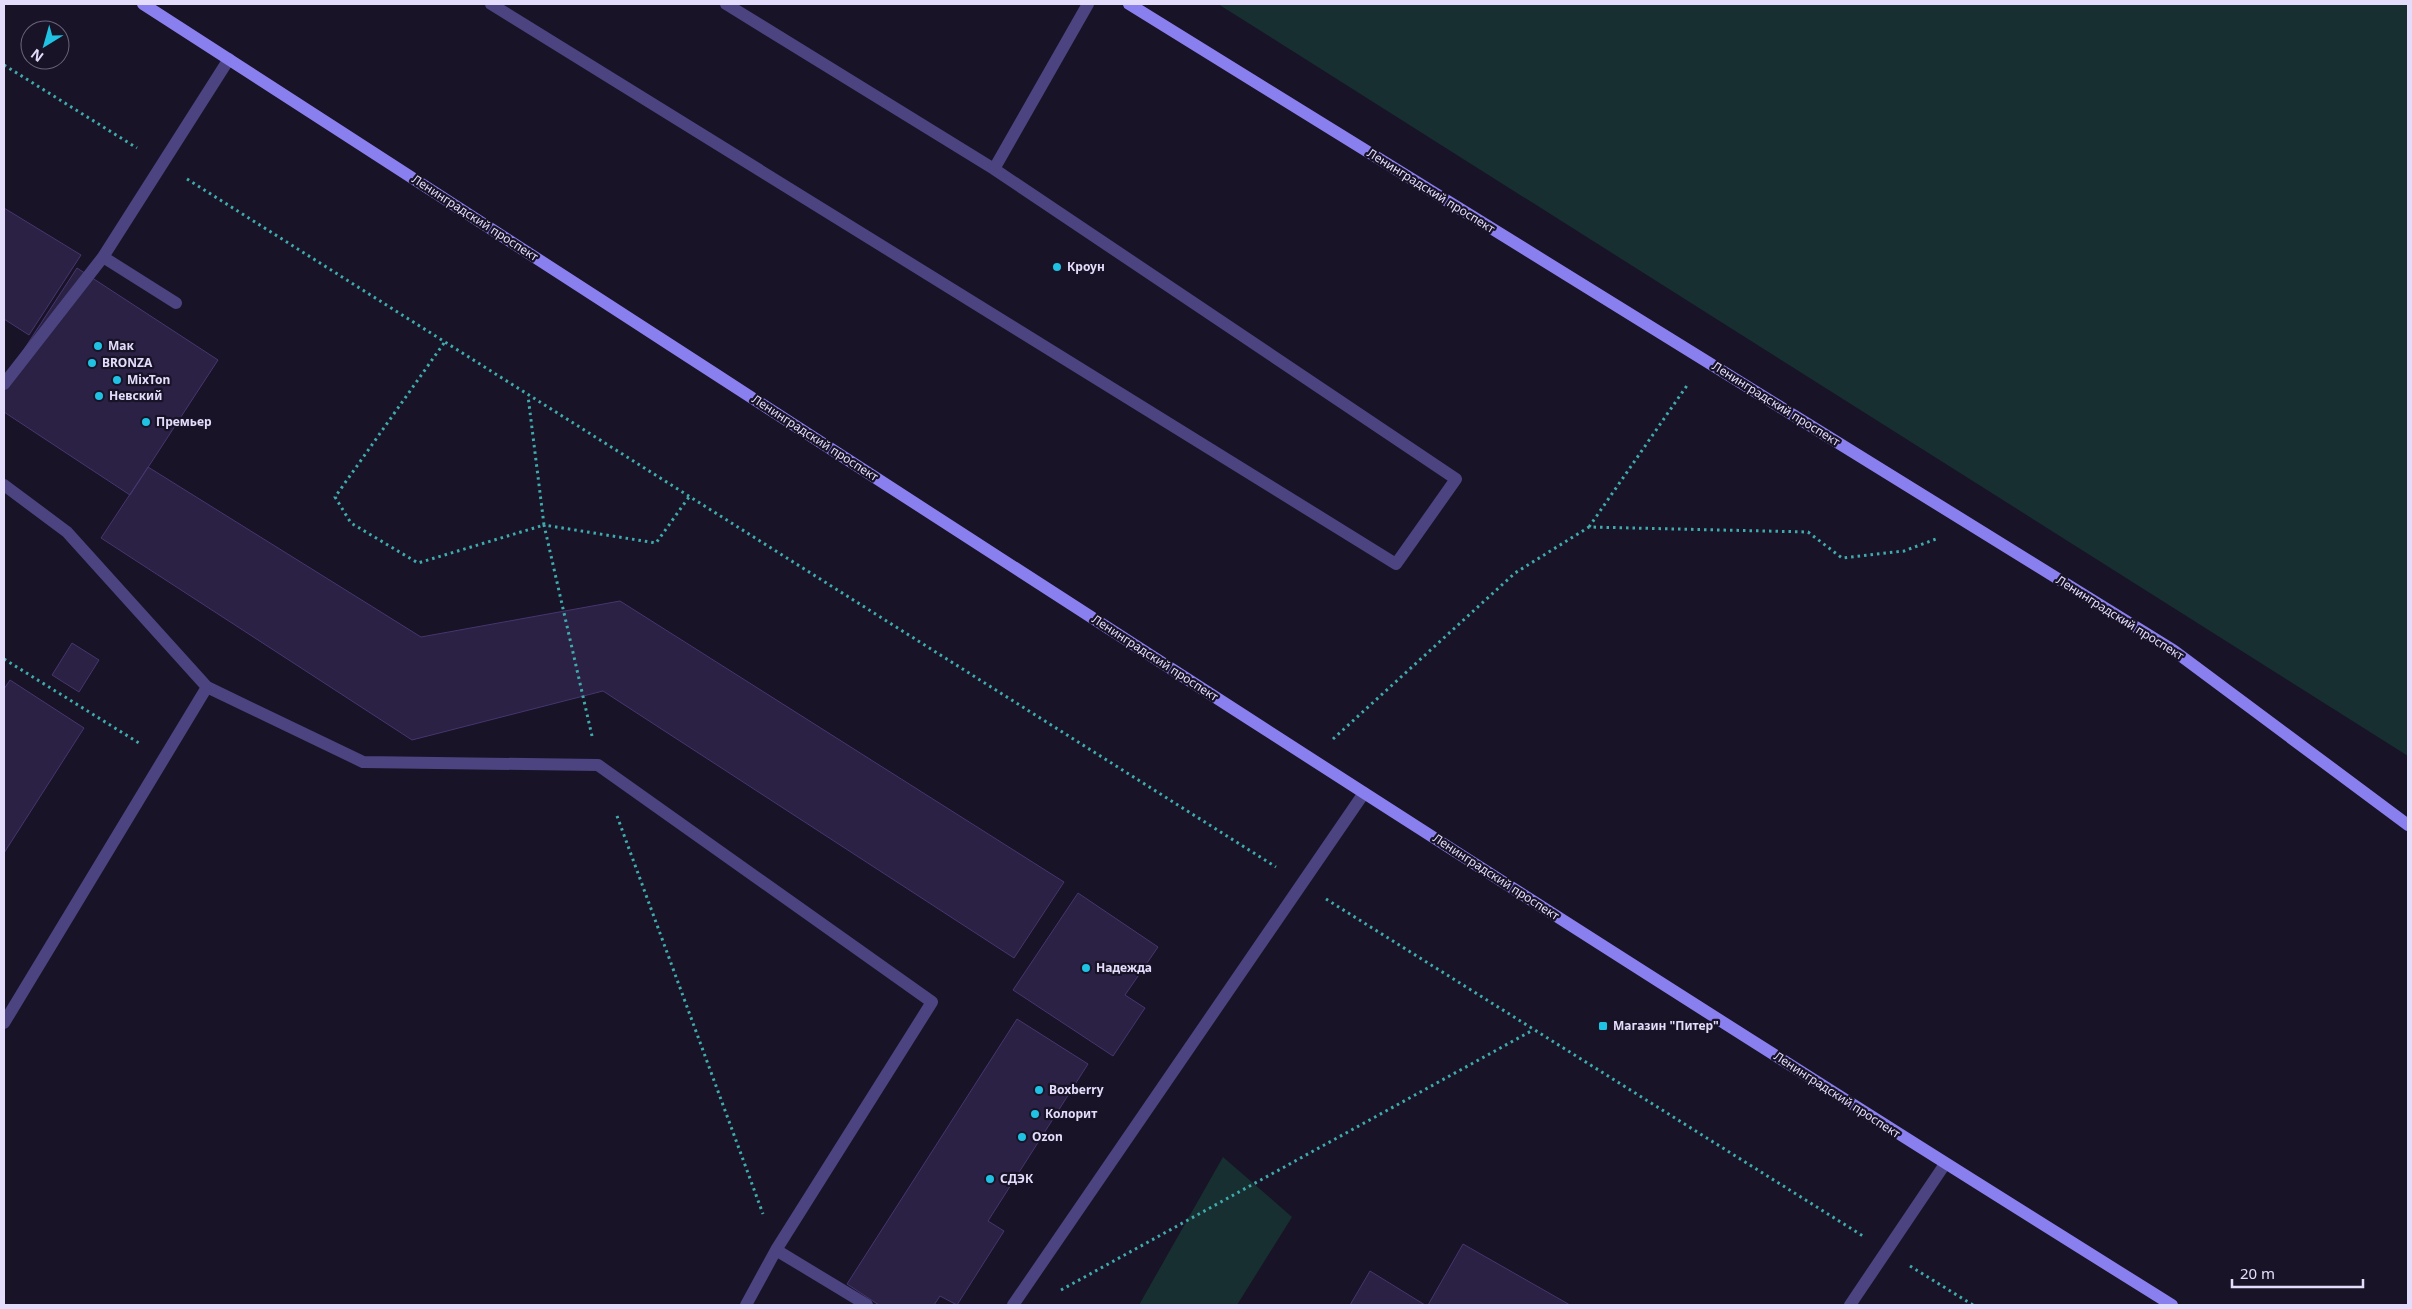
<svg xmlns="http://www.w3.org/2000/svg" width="2412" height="1309" font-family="'Noto Sans',sans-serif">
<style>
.green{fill:#172f30}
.building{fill:#2b2145;stroke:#46366f}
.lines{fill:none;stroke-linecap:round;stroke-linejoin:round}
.path{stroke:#3fabad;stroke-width:3;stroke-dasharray:2.5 4;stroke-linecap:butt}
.lane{stroke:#4b4480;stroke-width:12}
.secondary{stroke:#8a7fef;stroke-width:12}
.poi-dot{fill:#20c2e4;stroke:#181327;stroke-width:2}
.labels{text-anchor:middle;stroke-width:4.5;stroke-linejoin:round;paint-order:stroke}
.street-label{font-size:12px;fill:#e3ddfb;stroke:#181327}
.poi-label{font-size:12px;font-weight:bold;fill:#e3ddfb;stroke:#181327;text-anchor:start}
</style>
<rect width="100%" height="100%" fill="#181327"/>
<path class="green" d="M1218,4H2408V756Z
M1223,1157L1292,1217L1237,1305H1139Z"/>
<path class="building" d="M4,208L81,255L29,335L4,319Z
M77,268L218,360L130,495L4,412V380Z
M148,467L421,637L620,601L1064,882L1014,958L603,691L412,740L101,538Z
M72,643L99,660L79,692L52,675Z
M10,680L84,728L4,853V689Z
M1078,893L1158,947L1125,995L1145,1008L1113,1056L1013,990Z
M1017,1019L1088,1064L988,1221L1004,1231L957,1305L940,1296L934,1305H879L847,1284Z
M1463,1244L1570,1305H1428Z
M1370,1271L1425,1305H1350Z"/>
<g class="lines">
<path class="path" d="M4,65L137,148
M187,179L1276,867
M444,343L335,497L351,523L418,563L544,525L528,396
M1589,527L1688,384
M4,659L139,743
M592,736L544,525L656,543L689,497
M1333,739L1515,573L1589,527L1808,532L1842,558L1904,551L1936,539
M617,816L763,1214
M1326,899L1863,1236
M1910,1266L1973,1305
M1061,1290L1533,1030"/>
<path class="lane" d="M491,4L1396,564L1456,479L994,169
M726,4L994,169L1088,4
M103,257L176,303
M4,384L103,257L229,59
M4,485L67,532L207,687L363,762L598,765L932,1002L776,1250L746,1305
M4,1023L207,687
M776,1250L867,1305
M1013,1305L1364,793
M1850,1305L1945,1164"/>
<path class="secondary" d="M143,4C818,439 1490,880 2172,1305
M1129,4L2173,650L2408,825"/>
</g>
<g class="poi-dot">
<circle cx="1057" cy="267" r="5"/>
<circle cx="98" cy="346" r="5"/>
<circle cx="92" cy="363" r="5"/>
<circle cx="117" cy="380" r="5"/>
<circle cx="99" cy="396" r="5"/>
<circle cx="146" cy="422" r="5"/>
<circle cx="1086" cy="968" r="5"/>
<rect x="1598" y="1021" width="10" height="10" rx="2.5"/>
<circle cx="1039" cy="1090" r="5"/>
<circle cx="1035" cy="1114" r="5"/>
<circle cx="1022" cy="1137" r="5"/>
<circle cx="990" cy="1179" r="5"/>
</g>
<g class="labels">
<g class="street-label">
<text transform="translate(1431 191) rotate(32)" y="4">Ленинградский проспект</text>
<text transform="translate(475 218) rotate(33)" y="4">Ленинградский проспект</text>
<text transform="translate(1776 404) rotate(32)" y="4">Ленинградский проспект</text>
<text transform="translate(815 438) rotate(33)" y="4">Ленинградский проспект</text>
<text transform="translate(2120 618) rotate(32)" y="4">Ленинградский проспект</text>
<text transform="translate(1155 658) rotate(33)" y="4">Ленинградский проспект</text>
<text transform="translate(1496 877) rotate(33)" y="4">Ленинградский проспект</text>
<text transform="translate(1837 1095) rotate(33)" y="4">Ленинградский проспект</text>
</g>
<g class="poi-label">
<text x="1067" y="271">Кроун</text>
<text x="108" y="350">Мак</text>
<text x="102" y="367">BRONZA</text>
<text x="127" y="384">MixTon</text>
<text x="109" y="400">Невский</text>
<text x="156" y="426">Премьер</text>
<text x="1096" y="972">Надежда</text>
<text x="1613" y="1030">Магазин "Питер"</text>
<text x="1049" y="1094">Boxberry</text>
<text x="1045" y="1118">Колорит</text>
<text x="1032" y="1141">Ozon</text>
<text x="1000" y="1183">СДЭК</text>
</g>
</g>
<rect width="2412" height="1309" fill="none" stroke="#e3ddfb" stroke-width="10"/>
<g transform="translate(45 45) rotate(217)"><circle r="24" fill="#181327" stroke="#69647c"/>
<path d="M0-4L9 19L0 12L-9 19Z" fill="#20c2e4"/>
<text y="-8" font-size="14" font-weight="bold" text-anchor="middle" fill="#e3ddfb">N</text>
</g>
<path d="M2232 1279v8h131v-8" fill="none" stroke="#e3ddfb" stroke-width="2.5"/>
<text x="2240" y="1279" font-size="15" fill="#e3ddfb" stroke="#181327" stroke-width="4" paint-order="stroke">20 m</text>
</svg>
